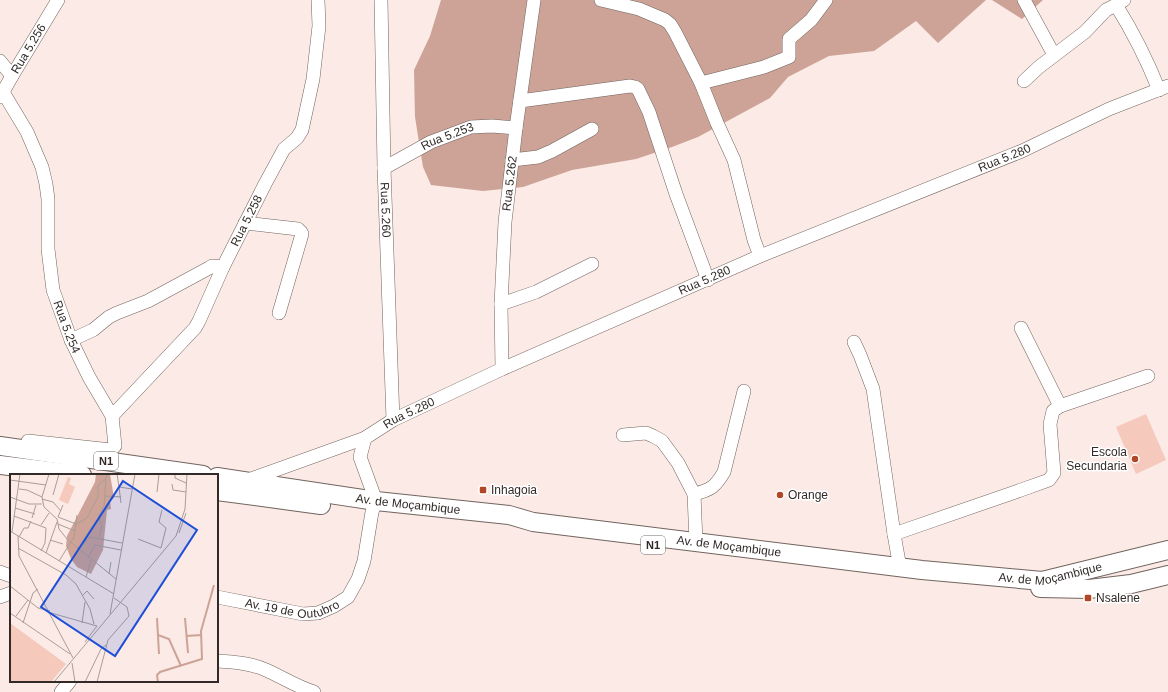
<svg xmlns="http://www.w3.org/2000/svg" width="1168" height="692" font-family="Arial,sans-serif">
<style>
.green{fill:#f5cabd}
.water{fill:#cca396}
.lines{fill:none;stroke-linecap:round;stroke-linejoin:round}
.minor-casing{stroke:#72645f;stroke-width:14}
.highway-casing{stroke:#72645f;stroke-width:20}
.minor{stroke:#fff;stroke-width:13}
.highway{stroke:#fff;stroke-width:18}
.poi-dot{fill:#b04827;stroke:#fff;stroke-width:1.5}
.labels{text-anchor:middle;stroke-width:3;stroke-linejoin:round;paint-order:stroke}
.shield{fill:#fff;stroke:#6f6a68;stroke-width:1}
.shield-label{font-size:11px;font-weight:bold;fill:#312a28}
.street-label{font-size:12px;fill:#312a28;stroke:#fff}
.poi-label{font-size:12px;fill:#312a28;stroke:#fff;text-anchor:start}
.inset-river{fill:none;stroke:#cca396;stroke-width:2}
.inset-road{fill:none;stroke:#aa9d99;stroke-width:1}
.view{fill:#1d4ed8;fill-opacity:0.15;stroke:#1d4ed8;stroke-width:2}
.inset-edge{fill:none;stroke:#312a28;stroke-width:2}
</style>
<rect width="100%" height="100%" fill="#fbeae5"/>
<path class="green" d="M1146,414L1166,460L1136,474L1116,427Z"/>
<path class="water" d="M441,0H986L938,43L916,21L874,51L829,56L788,77L770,98L698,137L672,147L636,159L572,170L523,187L483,191L431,185L423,167L415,117L414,70L430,36Z
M992,0H1043L1022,19Z"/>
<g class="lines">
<defs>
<g id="minor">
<path id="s1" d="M381,0L384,168L393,420"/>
<path d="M601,0L639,9L665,20L670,24L675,32L701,83L717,123L734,160L754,240L760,256"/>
<path d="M1024,0L1054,55"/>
<path d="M1124,0L1116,5C1133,32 1147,60 1159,90"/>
<path d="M0,61L12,76"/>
<path d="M1024,81L1039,67L1085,32L1106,10L1116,5"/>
<path d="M701,83L764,67L789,57V39L811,20L826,0"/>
<path id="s2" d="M3,92L27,132L42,167L46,184L48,199V249L53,290L71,340L89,377L112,416L115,446L111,450L28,441"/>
<path id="s3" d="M0,97L12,76L58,0"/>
<path d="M520,101L630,86L635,87L638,89L649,112L676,194L708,280"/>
<path d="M512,160L538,157L552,151L592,129"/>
<path id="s4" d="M384,168L431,142L471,127L492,126L516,128"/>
<path d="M245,223L298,229L301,232L302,234L279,313"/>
<path d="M501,304L536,292L592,264"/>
<path d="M1021,328L1060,406"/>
<path d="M71,340L93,330L109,317L117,313L148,301L209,268L212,266L223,267"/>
<path d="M854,342L860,355L873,389L894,534L900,568"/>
<path id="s5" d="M502,369L501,304L505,222L516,128L534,0"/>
<path id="s6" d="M112,416L195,328L199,321L223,267L265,184L284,149L297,138L302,130L313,79L319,26L318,0"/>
<path d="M623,435L646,433L653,436L662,441L678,463L694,494L696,542"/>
<path id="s7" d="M248,480L365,438L393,420L502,369L760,256L1022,151L1109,109L1168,86"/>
<path d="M694,494C711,490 715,487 724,472L744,391"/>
<path d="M894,534L1021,490L1049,480L1054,473L1050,424L1053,411L1060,406L1148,376"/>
<path d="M0,572L11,576"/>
<path d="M0,597L11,593"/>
<path id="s8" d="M217,597L303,614L318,613L334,606L348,597L358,579L364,561L372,512L376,501L360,457L365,438"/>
<path d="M217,661C234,662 250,663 266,670C282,677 297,687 314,692"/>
<path d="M61,692L70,681"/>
</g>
<g id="highway">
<path d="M0,446L203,475"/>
<path d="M0,465L82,475"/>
<path id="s9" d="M217,477L376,501L509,515L533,522L922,570L1042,581L1168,550"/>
<path d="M217,491L321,505"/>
<path d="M1040,588L1089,589L1131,584L1168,575"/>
</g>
</defs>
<use href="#minor" class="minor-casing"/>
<use href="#highway" class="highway-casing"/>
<use href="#minor" class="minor"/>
<use href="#highway" class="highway"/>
</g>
<g class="poi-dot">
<circle cx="1135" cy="459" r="4"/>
<rect x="479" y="486" width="8" height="8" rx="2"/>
<circle cx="780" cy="495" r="4"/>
<rect x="1084" y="594" width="8" height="8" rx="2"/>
</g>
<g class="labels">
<g class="shield">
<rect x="94" y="452" width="24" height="18" rx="3"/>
<rect x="641" y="536" width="24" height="18" rx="3"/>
</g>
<g class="shield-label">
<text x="106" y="465">N1</text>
<text x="653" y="549">N1</text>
</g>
<g class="street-label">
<text dy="4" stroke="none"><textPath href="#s3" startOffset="56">Rua 5.256</textPath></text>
<text dy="4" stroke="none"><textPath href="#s4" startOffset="71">Rua 5.253</textPath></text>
<text dy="4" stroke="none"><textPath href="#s7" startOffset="823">Rua 5.280</textPath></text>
<text dy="4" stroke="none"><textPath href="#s5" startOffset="186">Rua 5.262</textPath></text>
<text dy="4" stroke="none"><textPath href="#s1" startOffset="210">Rua 5.260</textPath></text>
<text dy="4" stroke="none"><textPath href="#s6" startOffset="240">Rua 5.258</textPath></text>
<text dy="4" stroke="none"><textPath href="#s7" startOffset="499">Rua 5.280</textPath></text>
<text dy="4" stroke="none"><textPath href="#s2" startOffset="248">Rua 5.254</textPath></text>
<text dy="4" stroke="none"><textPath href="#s7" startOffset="175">Rua 5.280</textPath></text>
<text dy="4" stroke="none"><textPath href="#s9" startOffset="193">Av. de Moçambique</textPath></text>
<text dy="4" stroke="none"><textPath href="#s9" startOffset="517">Av. de Moçambique</textPath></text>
<text dy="4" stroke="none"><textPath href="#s9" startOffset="841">Av. de Moçambique</textPath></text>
<text dy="4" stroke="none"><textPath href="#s8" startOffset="77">Av. 19 de Outubro</textPath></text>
</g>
<g class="poi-label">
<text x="1127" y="456" text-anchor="end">Escola<tspan x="1127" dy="14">Secundaria</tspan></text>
<text x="491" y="494">Inhagoia</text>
<text x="788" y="499">Orange</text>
<text x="1096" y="602">Nsalene</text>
</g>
</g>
<g transform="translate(10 474)">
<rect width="208" height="208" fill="#fbeae5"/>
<path d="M58,3L61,4L59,10L65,13L58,30L49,26ZM0,149L56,190L41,208H0Z" fill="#f5cabd"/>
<path d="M86,0H100L104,24L100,27L101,35L97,36L93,76L81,100L67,93L61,85L56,72L57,62L85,8Z" fill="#cca396"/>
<path class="inset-river" d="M147,144L149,180M175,144L178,179M148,161L159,165L171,192M176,162L191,161M148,208L147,201L150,198L192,185L191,157L204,111"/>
<path class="inset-road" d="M39,0L32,23L34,33L47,45L49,55L57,65L106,105M107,0L109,13L122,15M165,0V4L176,9M0,6L36,11M162,10L163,16L176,18M109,13L111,29M9,15L17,16L32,23M147,18L149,0M43,21L49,0M95,22L111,23M0,23L19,30H32M32,25L43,28L51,37M5,34L25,40M4,42L36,54L35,69L31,77M48,43L66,50L77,44L88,23V11L96,5L97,0M48,43L53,31M22,44L26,31M48,50L65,57M31,51L39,39M0,57L104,120M2,58L10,0M169,59L176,39M8,62L9,82L63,184M9,63L14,54H18L21,47M89,63L92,52L88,42L94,32L96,6M128,65L151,74M40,66L53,70M8,74L56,101L66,110L80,135L84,150M151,74L156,54L149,48L152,36M67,75L80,63L112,69M36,79L47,48M78,84L85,71L111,76M49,87L64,63L67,41M99,100L101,88M76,103L81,86M0,112L28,134L40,137M72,122L77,117L84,125M0,139L60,180M41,139L87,152L75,168M100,140L125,0M6,142L18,126M13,149L23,119L28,115M72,149L75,128M62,189L65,208M44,208L166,62L175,35L177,0M75,208L91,175L96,171M87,208L98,166L119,142L117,133L104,124"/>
<path class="view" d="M113,7L187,56L105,182L31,133Z"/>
<rect width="208" height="208" class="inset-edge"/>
</g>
</svg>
